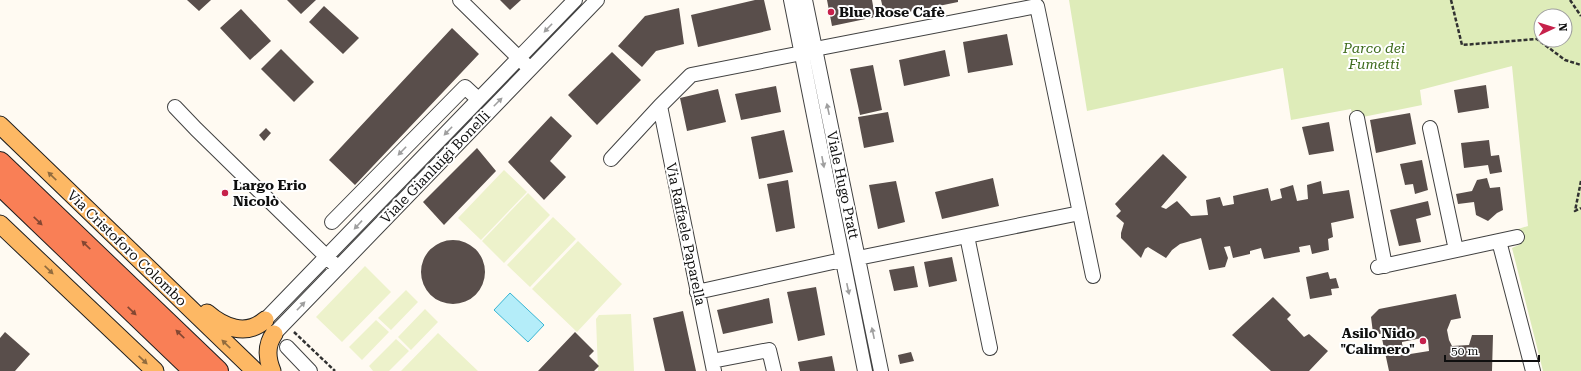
<svg xmlns="http://www.w3.org/2000/svg" width="1581" height="371" font-family="'Roboto Serif',serif">
<style>
.green{fill:#deecb9;fill-rule:evenodd}
.pitch{fill:#edf2cb}
.water{fill:#b4edf9;stroke:#38b5d3}
.building{fill:#594e4b;fill-rule:evenodd}
.lines{fill:none;stroke-linecap:round;stroke-linejoin:round}
.minor-casing{stroke:#424242;stroke-width:16}
.major-casing{stroke:#202020;stroke-width:19}
.highway-casing{stroke:#202020;stroke-width:22}
.path{stroke:#313131;stroke-width:2.5;stroke-dasharray:4 2;stroke-linecap:butt}
.minor{stroke:#fff;stroke-width:14}
.major{stroke:#fdb864;stroke-width:17}
.highway{stroke:#f97f56;stroke-width:20}
.oneway{fill:#9f9f9f}
.oneway2{fill:#926c3e}
.oneway3{fill:#844732}
.poi-dot{fill:#c6214b;stroke:#fff;stroke-width:1.5}
.labels{text-anchor:middle;stroke-width:4;stroke-linejoin:round;paint-order:stroke}
.poi-label{font-size:14px;font-weight:bold;fill:#0f0f0f;stroke:#fff;text-anchor:start}
.park-label{font-size:14px;font-style:italic;fill:#3d6b1c;stroke:#fff}
.street-label{font-size:14px;fill:#0f0f0f;stroke:#fff}
</style>
<rect width="100%" height="100%" fill="#fffaf2"/>
<path class="green" d="M1069,0H1581V371H1543L1512,248L1521,244L1518,229L1528,226L1512,66L1420,90L1422,105L1353,119L1351,109L1291,120L1283,68L1087,111ZM1541,16H1565V40H1541Z"/>
<path class="pitch" d="M504,170L527,192L481,240L458,218Z
M528,193L550,215L504,263L482,241Z
M553,217L576,239L530,287L507,265Z
M578,241L622,284L577,332L532,289Z
M365,266L391,292L342,342L316,317Z
M406,290L418,302L391,330L378,318Z
M425,309L438,322L411,350L398,337Z
M631,314L634,371H598L596,319L599,315Z
M376,320L389,332L362,360L349,347Z
M438,333L478,371H401Z
M396,339L409,351L389,371H373L369,366Z"/>
<path class="water" d="M510,293L544,325L528,342L494,310Z"/>
<path class="building" d="M187,0H211L199,11Z
M287,0H316L301,14Z
M500,0H521L510,10Z
M755,0H764L771,30L698,47L691,15Z
M827,0H872L875,17L832,26Z
M881,0H958V2L885,17Z
M324,6L359,38L343,54L309,22Z
M679,8L684,44L656,51L642,67L618,46L645,16Z
M241,9L271,41L250,60L220,28Z
M452,28L479,54L355,185L329,160Z
M1007,34L1013,65L968,73L963,42Z
M281,49L314,82L294,102L261,69Z
M945,50L950,76L904,86L899,60Z
M612,52L641,80L597,125L568,95Z
M873,65L882,110L860,115L850,69Z
M1486,85L1489,108L1458,113L1454,90Z
M776,86L781,112L741,120L735,94Z
M718,89L726,122L687,131L680,98Z
M888,112L894,142L864,148L858,117Z
M1410,113L1416,144L1376,153L1370,120Z
M551,116L572,136L550,161L566,177L544,200L508,162Z
M1329,122L1334,151L1309,155L1302,127Z
M266,128L271,133L264,141L259,135Z
M784,130L793,172L759,179L751,137Z
M1489,140L1491,156L1499,155L1502,172L1490,174L1488,165L1464,168L1461,143Z
M477,148L496,171L444,225L423,202Z
M1163,154L1187,177L1161,207L1166,209L1177,201L1191,216L1208,215L1206,200L1220,197L1223,206L1234,204L1233,196L1268,188L1271,201L1282,198L1280,189L1293,185L1297,201L1308,199L1307,185L1321,181L1323,194L1349,190L1354,218L1331,223L1333,237L1328,239L1329,250L1312,254L1310,245L1299,247L1300,252L1264,259L1261,248L1250,251V254L1233,258L1230,246L1224,247L1228,258L1225,267L1209,270L1201,238L1180,244L1172,250L1166,258L1148,247L1145,249L1141,258L1121,238V233L1124,223L1116,216L1121,211L1115,204Z
M1422,160L1428,190L1415,194L1413,184L1405,185L1400,164Z
M993,178L999,206L942,219L935,192Z
M1487,178L1490,188L1500,187L1503,210L1497,213L1488,221L1476,215L1474,202L1458,204L1456,194L1472,191L1477,180Z
M788,180L795,228L776,232L767,184Z
M896,181L905,222L878,229L869,185Z
M1428,201L1431,215L1416,219L1421,242L1399,246L1390,210Z
M421 272a32 32 0 1 1 64 0a32 32 0 1 1-64 0Z
M952,257L957,281L929,287L924,262Z
M914,266L918,287L894,291L889,270Z
M1328,272L1330,279L1336,278L1339,288L1331,289L1332,295L1310,299L1306,277Z
M816,287L825,335L798,341L787,292Z
M1456,294L1461,318L1451,320L1447,330L1449,340L1452,346L1469,345L1472,335H1493L1492,371H1389L1381,334L1373,333L1371,317L1379,309ZM1422,338L1428,340L1429,351L1404,355V348L1402,344V342Z
M1273,297L1291,315L1287,319L1304,337L1309,334L1328,351L1309,371H1271L1232,335Z
M769,298L773,323L723,334L717,310Z
M683,311L696,371H665L653,318Z
M5,332L30,354L15,371H0V338Z
M575,332L594,351L589,356L599,366L594,371H538Z
M911,352L914,361L900,364L898,355Z
M832,356L835,371H800L798,362Z"/>
<g class="lines">
<defs>
<path id="minor" d="M460,0L526,65
M791,0L865,371
M805,0L881,371
M815,49L1037,6L1093,276
M660,106L714,371
M175,107L196,129L334,264
M1357,118L1385,266
M1430,128L1456,250
M611,159L660,106L691,75L802,53
M332,222L465,87L478,99
M967,236L990,348
M1499,241L1533,371
M858,258L1080,213
M1378,267L1517,237
M697,292L842,260
M265,320L575,0
M274,334L597,0
M287,347L310,371
M712,361L769,350L774,371"/>
<path id="major" d="M0,125L255,371
M0,224L155,371
M207,313C223,327 246,337 265,320
M272,371C267,359 266,345 274,334"/>
<path id="highway" d="M0,162L218,371
M0,185L194,371"/>
</defs>
<use href="#minor" class="minor-casing"/>
<use href="#major" class="major-casing"/>
<use href="#highway" class="highway-casing"/>
<path class="path" d="M1451,0L1462,45L1537,39L1565,60L1581,65
M1570,0L1581,16
M1581,181L1575,211L1581,208
M294,332L335,371"/>
<use href="#minor" class="minor"/>
<use href="#major" class="major"/>
<use href="#highway" class="highway"/>
</g>
<defs><path id="oneway-solid" d="M-6-.8H1V-3.2L6.5 0L1 3.2V.8H-6Z"/></defs>
<g class="oneway">
<use href="#oneway-solid" transform="translate(548 28) rotate(134)"/>
<use href="#oneway-solid" transform="translate(498 102) rotate(-45)"/>
<use href="#oneway-solid" transform="translate(828 109) rotate(-102)"/>
<use href="#oneway-solid" transform="translate(448 131) rotate(134)"/>
<use href="#oneway-solid" transform="translate(402 151) rotate(134)"/>
<use href="#oneway-solid" transform="translate(823 162) rotate(79)"/>
<use href="#oneway-solid" transform="translate(358 225) rotate(133)"/>
<use href="#oneway-solid" transform="translate(848 289) rotate(78)"/>
<use href="#oneway-solid" transform="translate(301 306) rotate(-46)"/>
<use href="#oneway-solid" transform="translate(873 333) rotate(-102)"/>
</g>
<g class="oneway2">
<use href="#oneway-solid" transform="translate(52 176) rotate(-136)"/>
<use href="#oneway-solid" transform="translate(49 270) rotate(44)"/>
<use href="#oneway-solid" transform="translate(226 344) rotate(-136)"/>
<use href="#oneway-solid" transform="translate(143 360) rotate(43)"/>
</g>
<g class="oneway3">
<use href="#oneway-solid" transform="translate(38 221) rotate(44)"/>
<use href="#oneway-solid" transform="translate(86 245) rotate(-136)"/>
<use href="#oneway-solid" transform="translate(132 311) rotate(44)"/>
<use href="#oneway-solid" transform="translate(180 334) rotate(-136)"/>
</g>
<g class="poi-dot">
<circle cx="831" cy="12" r="4"/>
<circle cx="225" cy="193" r="4"/>
<circle cx="1423" cy="341" r="4"/>
</g>
<g class="labels">
<g class="poi-label">
<text x="839" y="17">Blue Rose Cafè</text>
<text x="233" y="190">Largo Erio<tspan x="233" dy="16">Nicolò</tspan></text>
<text x="1415" y="338" text-anchor="end">Asilo Nido<tspan x="1415" dy="16">"Calimero"</tspan></text>
</g>
<g class="park-label">
<text x="1374" y="53">Parco dei<tspan x="1374" dy="16">Fumetti</tspan></text>
</g>
<g class="street-label">
<text transform="translate(435 167) rotate(-46)" y="5">Viale Gianluigi Bonelli</text>
<text transform="translate(843 185) rotate(78)" y="5">Viale Hugo Pratt</text>
<text transform="translate(686 234) rotate(78)" y="5">Via Raffaele Paparella</text>
<text transform="translate(127 248) rotate(44)" y="5">Via Cristoforo Colombo</text>
</g>
</g>
<g transform="translate(1553 28) rotate(86)"><circle r="19" fill="#ffffff" stroke="#9f9f9f"/>
<path d="M0-3L7 15L0 10L-7 15Z" fill="#c6214b"/>
<text y="-6" font-size="11" font-weight="bold" text-anchor="middle" fill="#0f0f0f">N</text>
</g>
<path d="M1445 355v6h94v-6" fill="none" stroke="#0f0f0f" stroke-width="2"/>
<text x="1451" y="355" font-size="12" fill="#0f0f0f" stroke="#ffffff" stroke-width="3" paint-order="stroke">50 m</text>
</svg>
